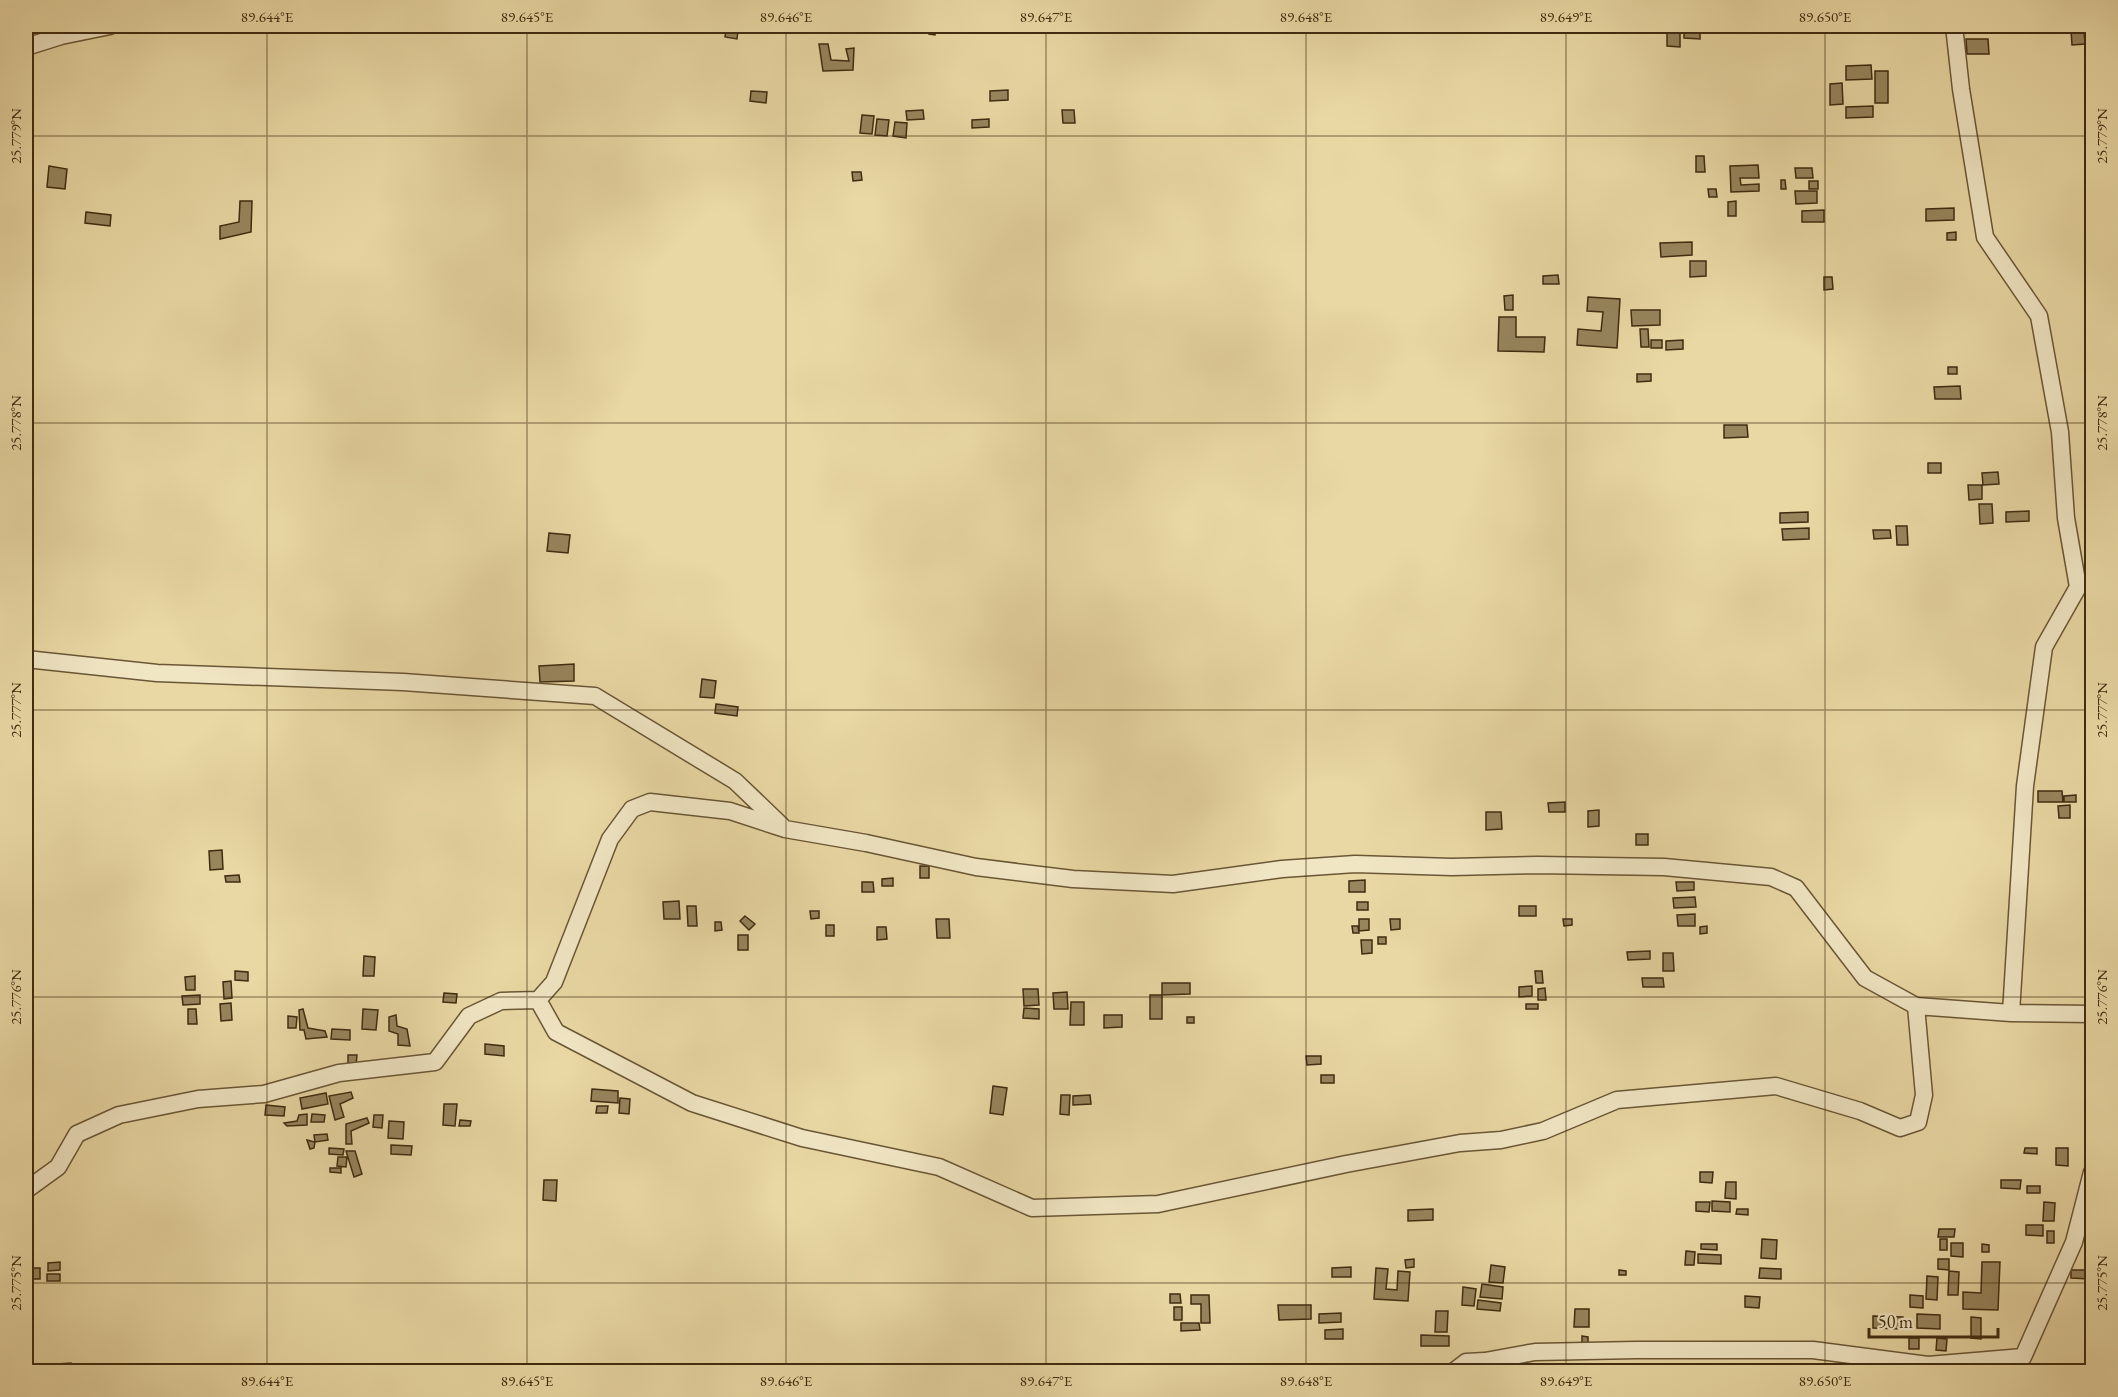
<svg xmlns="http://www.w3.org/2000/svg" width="2118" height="1397" font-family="'EB Garamond',serif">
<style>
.building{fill:#97855d;stroke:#3f2b10;stroke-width:1.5}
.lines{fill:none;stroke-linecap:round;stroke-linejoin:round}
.minor-casing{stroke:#6a5635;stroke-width:19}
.minor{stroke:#f1e6c4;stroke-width:16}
.ticks{fill:none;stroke:#3f2b10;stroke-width:1.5;stroke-opacity:0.45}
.neatline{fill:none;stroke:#3f2b10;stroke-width:2}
.ticks-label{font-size:15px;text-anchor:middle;fill:#3f2b10}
</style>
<rect width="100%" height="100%" fill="#e9d8a4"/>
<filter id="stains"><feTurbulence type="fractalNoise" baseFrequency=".00333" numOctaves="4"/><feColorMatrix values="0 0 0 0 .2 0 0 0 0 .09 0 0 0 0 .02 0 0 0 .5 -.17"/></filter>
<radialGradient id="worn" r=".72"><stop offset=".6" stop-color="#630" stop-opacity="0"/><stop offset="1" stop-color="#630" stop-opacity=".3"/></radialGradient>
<path class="building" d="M1629,26H1646V31H1629Z
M1963,26H1990L1991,33H1963Z
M1667,27H1680V47L1667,46Z
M1684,27H1700V39L1684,38Z
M929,28L936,29L935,35L929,34Z
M726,29L738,30L737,39L725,37Z
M2084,29L2085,44L2072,45L2071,30Z
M1966,39H1988L1989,54H1967Z
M819,44H828L831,60L849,61L846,49L854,48L853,70L823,71Z
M2088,46H2092V54H2088Z
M1871,65L1872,79L1846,80V66Z
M1875,71H1888V103H1875Z
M1842,83L1843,104L1830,105V84Z
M1008,90V100L990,101V91Z
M751,91L767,92L766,103L750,101Z
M1873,106V117L1846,118V107Z
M923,110L924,119L907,120L906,111Z
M1062,110H1074L1075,123H1063Z
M862,115L874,116L872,134L860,133Z
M877,119L889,120L887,136L875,135Z
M989,119V127L972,128V120Z
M895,122L907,123L906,138L893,136Z
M1696,156H1704L1705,172H1696Z
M1758,165L1759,178H1740L1741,185L1759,184V191L1731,192L1730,166Z
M49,166L67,169L65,189L47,187Z
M1795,168H1812L1813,178H1796Z
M852,172H861L862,180L853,181Z
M1781,180H1785L1786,189H1781Z
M1809,181H1818V189H1809Z
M1708,189H1716L1717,197H1709Z
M1795,191H1817V203L1796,204Z
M240,201H252L251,232L220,239V226L239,222Z
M1736,201V216H1728V202Z
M1954,208V220L1926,221V209Z
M1824,210V222H1802V211Z
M86,212L111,215L110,226L85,223Z
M1956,232V240H1947V233Z
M1692,242V255L1661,257L1660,243Z
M1690,261H1706V276L1690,277Z
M1558,275L1559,284H1543V276Z
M1824,277H1832L1833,289L1824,290Z
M1513,295V310H1505L1504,296Z
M1588,297L1620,299L1617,348L1577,345L1578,329L1601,331L1603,312L1587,311Z
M1631,310H1660V325L1632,326Z
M1499,317H1516V337H1545L1544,352L1498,351Z
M1640,329H1648L1649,347H1641Z
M1651,340H1662V348H1651Z
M1683,340V349L1666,350V341Z
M1948,367H1957V374H1948Z
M1637,374H1651V381L1637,382Z
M1960,386L1961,399H1935L1934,387Z
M1724,425H1747L1748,437L1724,438Z
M2085,429H2092V445H2086Z
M2086,453H2092V461H2086Z
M1928,463H1941V473H1928Z
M1998,472L1999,484L1983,485L1982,473Z
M1968,485H1982V499L1969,500Z
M1979,504H1992L1993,523L1980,524Z
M2029,511V521L2006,522V512Z
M1808,512V522L1780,523V513Z
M1896,526H1907L1908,545H1897Z
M1809,528V539L1783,540L1782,529Z
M1873,530H1890L1891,538L1874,539Z
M549,533L570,535L568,553L547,551Z
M574,664V681L540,682L539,666Z
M702,679L716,681L714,698L700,697Z
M716,704L738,707L737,716L715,713Z
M2038,791H2062L2063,802H2038Z
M2076,795V802H2064V796Z
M1565,802V812H1549L1548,803Z
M2070,805V818H2059L2058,806Z
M1599,810V826L1588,827V811Z
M1486,812H1501L1502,829L1486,830Z
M1636,834H1648V845H1636Z
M222,850L223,869L210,870L209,851Z
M920,866H929V878H920Z
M239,875L240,882H226L225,876Z
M893,878V886H882V879Z
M1365,880V892H1349V881Z
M862,882H873L874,892H862Z
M1676,882H1694V890L1677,891Z
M1695,897L1696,907L1674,908L1673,898Z
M679,901L680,919H664L663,902Z
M1357,902H1368V910H1357Z
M687,906H696L697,926H688Z
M1519,906H1536V916H1519Z
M810,911H819V918L811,919Z
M1695,914V926H1678L1677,915Z
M745,916L755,924L749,930L740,921Z
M936,919H949L950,938H937Z
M1359,919H1369V930L1359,931Z
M1390,919H1400V929L1391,930Z
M1563,919H1572V925L1564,926Z
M715,922H721L722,930L715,931Z
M826,925H834V936H826Z
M1352,926H1358L1359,933H1353Z
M1707,926V933L1700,934V927Z
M877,927H886L887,939L877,940Z
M738,935H748V950H738Z
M1378,937H1386V944H1378Z
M1361,940H1372V953L1362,954Z
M1650,951V959L1628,960L1627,952Z
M1663,953H1673L1674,971H1663Z
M364,956L375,957L374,976H363Z
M235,971L248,972V981L235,980Z
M1535,971H1542L1543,983H1536Z
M195,976V990H186L185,977Z
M1642,978H1663L1664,987H1643Z
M231,981L232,998L224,999L223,982Z
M1162,983H1190V994L1162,995Z
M1532,986V996L1519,997V987Z
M1545,988L1546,1000H1538V989Z
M1023,989H1038L1039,1005L1024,1006Z
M1067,992L1068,1009H1054L1053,993Z
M444,993L457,994L456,1003L443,1002Z
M200,995V1004L183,1005L182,996Z
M1150,995H1162V1019H1150Z
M1071,1002H1084V1025H1070Z
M231,1003L232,1020L221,1021L220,1004Z
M1526,1004H1538V1009H1526Z
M1024,1008L1039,1009V1019L1023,1018Z
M188,1009H196L197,1024H188Z
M303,1009L308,1028L325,1031L327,1037L306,1039L304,1030H300L299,1010Z
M363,1009L378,1010L376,1030L362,1029Z
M396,1015L397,1026L407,1029L410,1046L398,1045V1034L389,1031V1017Z
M1104,1015H1122V1027L1104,1028Z
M288,1016L297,1017L296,1028H288Z
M1187,1017H1194V1023H1187Z
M332,1029L350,1030V1040L331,1039Z
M485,1044L504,1046V1056L485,1054Z
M348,1055H357L356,1066L348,1065Z
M1306,1056H1321V1064L1307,1065Z
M1321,1075H1334V1083H1321Z
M993,1086L1007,1088L1003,1115L990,1113Z
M592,1089L618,1091V1103L591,1101Z
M351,1092L353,1098L340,1104L344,1117L335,1120L329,1096Z
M326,1093L328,1104L302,1109L300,1098Z
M1061,1095H1070L1069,1115L1060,1114Z
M1090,1095L1091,1104L1073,1105V1096Z
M620,1098L630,1099L629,1114L619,1113Z
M444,1104H457L455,1126L443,1125Z
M266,1105L285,1107L284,1116L265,1115Z
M597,1106H608L607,1113H596Z
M307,1114V1125L287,1126L284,1123L297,1121L299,1115Z
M312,1114L325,1115L324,1122H311Z
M374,1115H383L382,1128L373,1127Z
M367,1118L369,1123L351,1131L352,1144H346V1124Z
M460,1120L471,1121L470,1126H459Z
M389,1121L404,1122L403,1139L388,1138Z
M327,1134L328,1140L315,1142L314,1135Z
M307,1140L315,1142L314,1148L310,1149Z
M391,1145L412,1146L411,1155L391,1154Z
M329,1148L344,1149L343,1155L329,1154Z
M2025,1148H2037V1154L2024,1153Z
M2056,1148H2068V1166L2056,1165Z
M346,1151H355L362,1174L354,1177Z
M338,1157H347L346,1167L337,1166Z
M330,1168H341V1173L330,1172Z
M1700,1172H1713L1712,1183L1700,1182Z
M544,1180H557L556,1201L543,1200Z
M2001,1180H2021L2020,1189L2001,1188Z
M1726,1182H1736V1199L1725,1198Z
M2027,1186H2040V1193H2027Z
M1712,1201L1730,1202V1212L1712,1211Z
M1696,1202H1710L1709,1212L1696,1211Z
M2044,1202L2055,1203L2054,1221H2043Z
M1433,1209V1220L1408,1221V1210Z
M1737,1209H1748V1215L1736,1214Z
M2026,1225H2043V1236L2026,1235Z
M1939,1229H1955L1954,1237H1938Z
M2047,1231H2054V1243H2047Z
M1762,1239L1777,1240L1776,1259L1761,1258Z
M1940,1239H1947V1250H1940Z
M1951,1243H1963V1257L1951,1256Z
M1701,1244H1717V1250L1701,1249Z
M1982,1244L1989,1245V1252H1982Z
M1686,1251L1695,1252L1694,1265H1685Z
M1698,1254L1721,1255V1264L1698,1263Z
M1414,1259V1267L1406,1268L1405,1260Z
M1938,1259H1949V1270L1938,1269Z
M60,1262V1270L48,1271V1263Z
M1982,1262H2000L1998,1310L1963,1309V1292L1981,1293Z
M1491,1265L1505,1267L1503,1283L1489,1282Z
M1351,1267V1277H1332V1268Z
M32,1268H40V1279H33Z
M1376,1268L1388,1269L1386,1289L1397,1290L1398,1271L1410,1272L1408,1301L1374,1299Z
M1760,1268L1781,1269V1279L1759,1278Z
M1619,1270L1626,1271V1275H1619Z
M2071,1270H2091L2090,1279L2071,1278Z
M1949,1271L1959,1272L1958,1295H1948Z
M47,1274H60V1281H47Z
M1927,1276L1938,1277L1937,1300L1926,1299Z
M1482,1284L1503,1287L1502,1299L1480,1297Z
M1463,1287L1476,1289L1474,1306L1462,1305Z
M1170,1294H1180L1181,1303H1170Z
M1191,1295H1209L1210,1323H1201V1304H1191Z
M1910,1295L1923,1296V1308L1910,1307Z
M1745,1296L1760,1297L1759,1308L1745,1307Z
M1478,1300L1501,1303L1500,1311L1477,1309Z
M1278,1305H1311V1319L1279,1320Z
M1174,1307H1182V1320H1174Z
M1575,1309H1589V1327H1574Z
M1436,1311H1448L1447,1332H1435Z
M1341,1313V1322L1319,1323V1314Z
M1917,1314L1940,1315V1329L1917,1328Z
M1873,1316L1903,1317V1329L1873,1328Z
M1971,1317L1981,1318V1339L1971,1338Z
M1181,1323H1199L1200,1330L1181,1331Z
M1343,1329V1339H1325V1330Z
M1421,1335L1449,1336V1346H1421Z
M1582,1336L1588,1337V1345L1582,1344Z
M1909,1338H1919V1349H1909Z
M1937,1338L1947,1339L1946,1351L1936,1350Z
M71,1363L72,1372H59L58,1364Z"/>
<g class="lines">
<defs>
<path id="minor" d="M1954,26L1961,89L1985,237L2039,316L2060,432L2066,518L2078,587L2044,647L2025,786L2011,1013
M26,47L61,36L110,26
M26,659L157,673L403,682L595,696L735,781L782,826
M538,1000L556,1032L692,1103L802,1138L939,1167L1032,1208L1158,1204L1346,1164L1460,1143L1501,1140L1543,1131L1617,1100L1776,1086L1860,1111L1900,1128L1918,1122L1924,1095L1916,1006
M26,1189L29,1188L58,1167L77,1134L119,1115L198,1099L264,1094L339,1073L435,1062L469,1016L501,1001L538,1000L554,982L610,839L632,809L650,802L730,811L785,829L866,843L976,867L1073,879L1173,884L1282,869L1355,864L1452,867L1538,865L1664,867L1771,877L1796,888L1865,978L1916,1006L2011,1013L2092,1014
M1453,1372L1466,1362L1485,1361L1535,1352L1636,1350H1813L1928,1365L2023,1357L2074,1242L2092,1172"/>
</defs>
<use href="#minor" class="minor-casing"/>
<use href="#minor" class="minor"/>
</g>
<path class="ticks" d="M267,26V1372M527,26V1372M786,26V1372M1046,26V1372M1306,26V1372M1566,26V1372M1825,26V1372M2085,26V1372M26,136H2092M26,423H2092M26,710H2092M26,997H2092M26,1283H2092"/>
<rect width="2118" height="1397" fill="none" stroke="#e9d8a4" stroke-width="66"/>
<path d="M1869 1328v9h129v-9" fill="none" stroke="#3f2b10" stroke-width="3"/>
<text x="1878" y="1328" font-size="18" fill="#3f2b10" stroke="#f1e6c4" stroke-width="4.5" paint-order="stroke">50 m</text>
<rect x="33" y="33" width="2052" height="1331" class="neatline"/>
<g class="ticks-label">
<text x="267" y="22">89.644°E</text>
<text x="527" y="22">89.645°E</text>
<text x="786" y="22">89.646°E</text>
<text x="1046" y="22">89.647°E</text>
<text x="1306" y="22">89.648°E</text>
<text x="1566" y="22">89.649°E</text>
<text x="1825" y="22">89.650°E</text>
<text transform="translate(16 136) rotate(-90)" y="5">25.779°N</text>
<text transform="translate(2102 136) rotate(-90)" y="5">25.779°N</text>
<text transform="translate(16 423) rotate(-90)" y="5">25.778°N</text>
<text transform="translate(2102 423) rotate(-90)" y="5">25.778°N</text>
<text transform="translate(16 710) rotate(-90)" y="5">25.777°N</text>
<text transform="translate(2102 710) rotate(-90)" y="5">25.777°N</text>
<text transform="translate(16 997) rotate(-90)" y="5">25.776°N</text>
<text transform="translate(2102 997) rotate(-90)" y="5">25.776°N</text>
<text transform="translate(16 1283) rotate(-90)" y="5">25.775°N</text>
<text transform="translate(2102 1283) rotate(-90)" y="5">25.775°N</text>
<text x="267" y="1386">89.644°E</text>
<text x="527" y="1386">89.645°E</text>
<text x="786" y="1386">89.646°E</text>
<text x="1046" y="1386">89.647°E</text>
<text x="1306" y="1386">89.648°E</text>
<text x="1566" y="1386">89.649°E</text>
<text x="1825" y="1386">89.650°E</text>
</g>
<rect width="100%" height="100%" filter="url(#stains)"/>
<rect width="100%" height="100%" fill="url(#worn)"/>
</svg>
